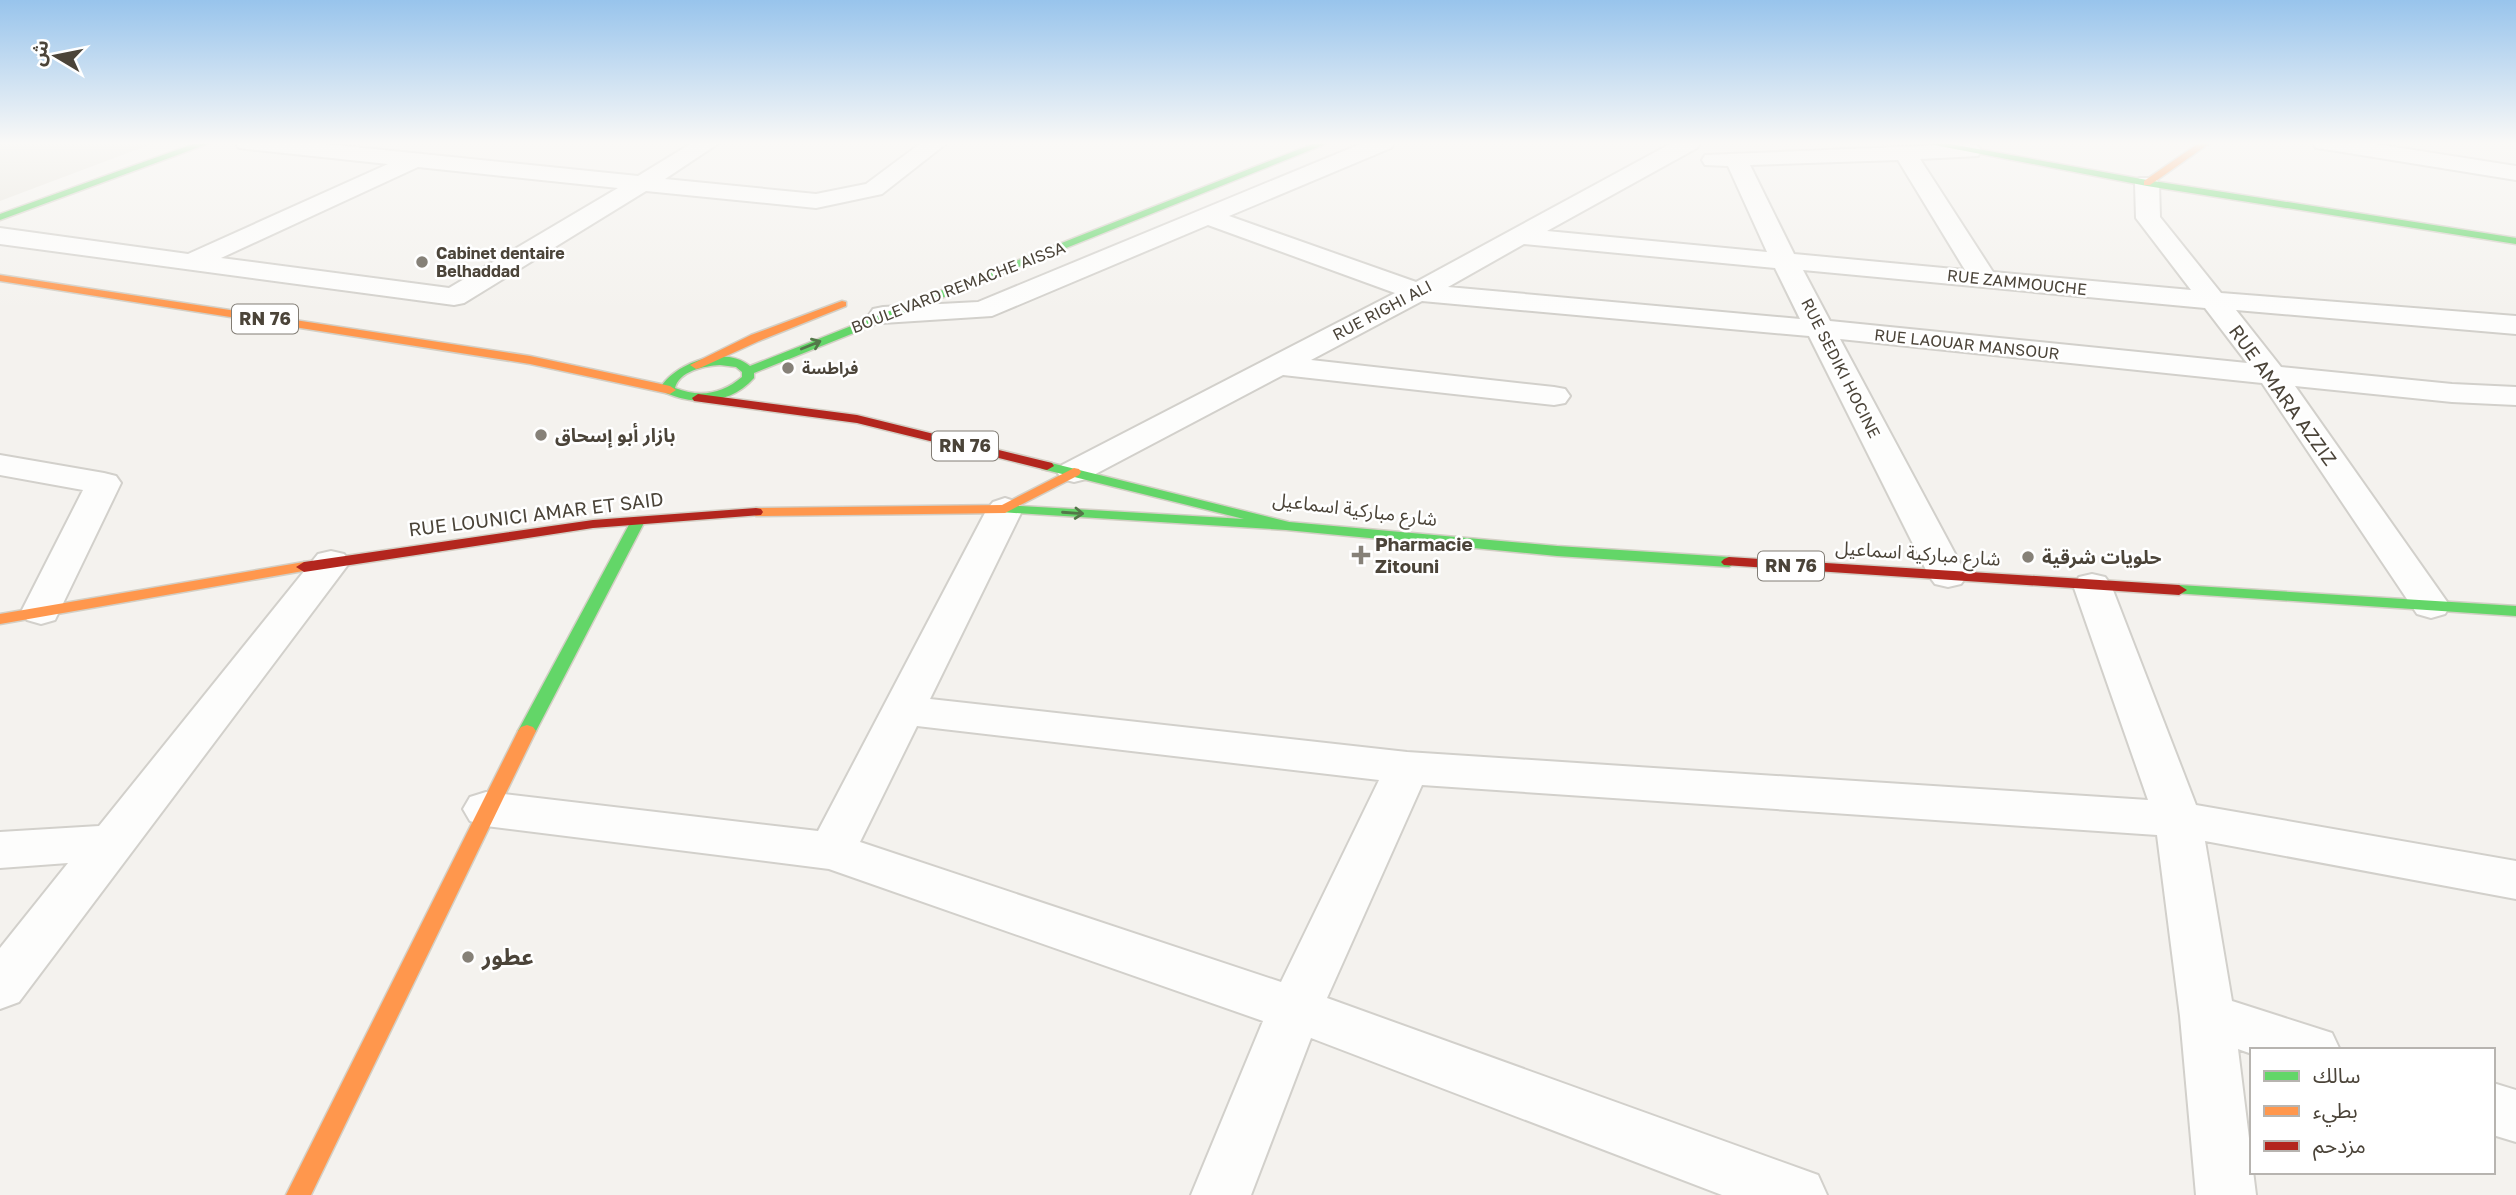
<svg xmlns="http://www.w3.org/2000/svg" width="2516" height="1195" font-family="'Golos Text','Noto Sans Arabic',sans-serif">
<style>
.residential{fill:#e7e4dc}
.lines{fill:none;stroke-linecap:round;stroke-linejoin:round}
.street-casing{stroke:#d2d0cb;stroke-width:4}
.fast-casing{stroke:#d3cfc5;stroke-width:3}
.slow-casing{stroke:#d3cfc5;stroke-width:3}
.jam-casing{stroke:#d3cfc5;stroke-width:3}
.street{fill:#fdfdfc;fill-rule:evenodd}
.fast{fill:#63d668;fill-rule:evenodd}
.slow{fill:#ff974d;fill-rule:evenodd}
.jam{fill:#b3261e;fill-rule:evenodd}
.oneway{stroke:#537749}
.poi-dot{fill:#868178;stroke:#fff;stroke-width:2.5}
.labels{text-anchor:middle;stroke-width:5;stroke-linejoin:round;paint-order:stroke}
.far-poi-label{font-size:16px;font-weight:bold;fill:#4b4439;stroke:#fff;text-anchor:start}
.far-street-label{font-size:16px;fill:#4b4439;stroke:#fff}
.shield{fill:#fff;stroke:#817c74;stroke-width:2}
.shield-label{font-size:18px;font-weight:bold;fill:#4b4439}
.street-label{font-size:19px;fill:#4b4439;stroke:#fff}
.poi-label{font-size:19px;font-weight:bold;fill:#4b4439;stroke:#fff;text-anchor:start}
.near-poi-label{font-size:23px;font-weight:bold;fill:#4b4439;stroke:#fff;text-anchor:start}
</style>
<rect width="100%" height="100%" fill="#f4f2ee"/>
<path class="residential" d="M0,143H154L0,201Z"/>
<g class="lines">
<defs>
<path id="street" d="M236,143H315L638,176L692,143H719L665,179L816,194L866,184L921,143H947L882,194L816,208L646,191L464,303L454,305L0,244V228L188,254L388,164L247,149L239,148ZM418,167L618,188L449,288L221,258Z
M1363,143H1394L1391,148L1229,216L1416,282L1672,143H1700L1697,148L1547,231L1767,252L1728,166L1705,165L1702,160L1705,155L1970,144L1978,146L1981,151L1978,156L1920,159L1993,272L2191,290L2136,218L2135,183L2139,178H2155L2159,183L2160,217L2221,293L2516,316V334L2236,310L2281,367L2452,384L2516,387V405L2452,402L2295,386L2450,606L2445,614L2431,618L2417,614L2262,383L1840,339L1967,576L1961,584L1948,587L1935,584L1929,576L1809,336L1422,301L1311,360L1554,387L1565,389L1570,396L1565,403L1554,405L1283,375L1086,479L1074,482L1062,479L1057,472L1062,465L1395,293L1208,225L992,316L883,323L873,321L869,315L873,309L883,307L978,302ZM1898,160L1965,270L1794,254L1750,165ZM1524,244L1775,268L1800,319L1448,287ZM1803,270L2205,308L2247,363L1830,321Z
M2313,143H2369L2516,166V180L2324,149L2316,148Z
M0,455L104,473L116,476L121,483L55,620L41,624L27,620L21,612L83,490L0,475Z
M1005,498L1017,502L1023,509L930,699L1407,752L2148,800L2073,585L2079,577L2092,574L2105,577L2111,585L2196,805L2516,861V899L2205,841L2232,1001L2332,1033L2340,1050H2252V1054L2238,1049L2256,1195H2196L2180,1016L2157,835L1422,785L1327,998L1818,1175L1827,1195H1722L1311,1038L1251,1195H1191L1263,1021L829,869L486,826L470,821L463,809L470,797L486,792L818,831L987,509L993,502ZM917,726L1379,780L1281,982L860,842Z
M331,551L344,554L350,562L344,570L19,1002L0,1009V948L68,863L0,868V832L99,826L318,554Z
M2493,1083L2516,1090V1142L2493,1135Z"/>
<path id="fast" d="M196,143H210L0,220V214Z
M1315,143H1328L754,373V378C731,404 696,406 666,393L662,385C679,362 725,345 750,366ZM720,365L736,367L742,372V377C722,394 700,398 675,388C679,371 704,366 720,365Z
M1924,143H1945L2147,180L2516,238V244L2147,186Z
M1047,462L1289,522L1557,546L1729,557L1737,562L1729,567L1557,556L1286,530L1000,512L998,509L1000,506L1005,505L1244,519L1042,469L1040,466L1042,463Z
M638,517L645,521L536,731L533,735H521L518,731L631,521Z
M2179,585L2516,606V616L2173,593L2171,590Z"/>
<path id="slow" d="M2199,143H2210L2150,185H2144V181Z
M0,275L530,356L670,386L676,390L670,394L530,364L0,281Z
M842,301L846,302V306L759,341L700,368L696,369L690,365L751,335Z
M1074,468L1079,469L1081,472L1079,475L1005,513L756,516L749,512L756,508L1002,505Z
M304,562L312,567L309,570L0,624V614Z
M527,725L533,727L536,731L311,1195H286L518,731L521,727Z"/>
<path id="jam" d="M698,394L857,415L1052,463L1054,466L1047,470L857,423L694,401L692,398Z
M756,508L761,509L763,512L761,515L593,528L304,572L296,567L304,562L593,520Z
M1729,557L2179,585L2187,590L2179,595L1724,565L1721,562L1724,559Z"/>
</defs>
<use href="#street" class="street-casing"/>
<use href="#fast" class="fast-casing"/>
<use href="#slow" class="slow-casing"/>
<use href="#jam" class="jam-casing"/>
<use href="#street" class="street"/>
<use href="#fast" class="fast"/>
<use href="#slow" class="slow"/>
<use href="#jam" class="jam"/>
</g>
<defs><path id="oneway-shaft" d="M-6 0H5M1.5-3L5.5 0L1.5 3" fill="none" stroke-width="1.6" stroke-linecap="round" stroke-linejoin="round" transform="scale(1.75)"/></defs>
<g class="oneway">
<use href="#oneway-shaft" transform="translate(811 345) rotate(-22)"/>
<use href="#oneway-shaft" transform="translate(1073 513) rotate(4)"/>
</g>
<linearGradient id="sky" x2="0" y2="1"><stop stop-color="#98c4ec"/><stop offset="0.46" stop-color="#faf9f7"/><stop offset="1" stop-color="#faf9f7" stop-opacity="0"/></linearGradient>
<rect width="2516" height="311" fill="url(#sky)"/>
<g class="poi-dot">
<circle cx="422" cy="262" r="7"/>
<circle cx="788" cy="368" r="7"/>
<circle cx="541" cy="435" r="7"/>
<path d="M1357.5 544.5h7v7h7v7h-7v7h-7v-7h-7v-7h7z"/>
<circle cx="2028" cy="557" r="7"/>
<circle cx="468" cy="957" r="7"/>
</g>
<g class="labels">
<g class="far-poi-label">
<text x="436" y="259">Cabinet dentaire<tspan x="436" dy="18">Belhaddad</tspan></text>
<text x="802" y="374">فراطسة</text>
</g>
<g class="far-street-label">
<text transform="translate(2017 282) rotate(6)" y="6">RUE ZAMMOUCHE</text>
<text transform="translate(958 287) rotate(-21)" y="6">BOULEVARD REMACHE AISSA</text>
<text transform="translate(1382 310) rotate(-28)" y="6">RUE RIGHI ALI</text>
<text transform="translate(1967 344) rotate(6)" y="6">RUE LAOUAR MANSOUR</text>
<text transform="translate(1841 368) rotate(63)" y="6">RUE SEDIKI HOCINE</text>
</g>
<g class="shield">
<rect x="232" y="304.5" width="66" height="29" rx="5"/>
<rect x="932" y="431.5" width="66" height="29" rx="5"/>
<rect x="1758" y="551.5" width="66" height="29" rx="5"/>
</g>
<g class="shield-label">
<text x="265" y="325">RN 76</text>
<text x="965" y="452">RN 76</text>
<text x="1791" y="572">RN 76</text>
</g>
<g class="street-label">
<text transform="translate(2283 395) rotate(54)" y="7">RUE AMARA AZZIZ</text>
<text transform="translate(1355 509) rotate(7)" y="7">شارع مباركية اسماعيل</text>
<text transform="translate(536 514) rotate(-7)" y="7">RUE LOUNICI AMAR ET SAID</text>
<text transform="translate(1918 553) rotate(4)" y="7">شارع مباركية اسماعيل</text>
</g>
<g class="poi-label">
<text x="555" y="442">بازار أبو إسحاق</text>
<text x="1375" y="551">Pharmacie<tspan x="1375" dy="22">Zitouni</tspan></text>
<text x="2042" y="564">حلويات شرقية</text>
</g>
<g class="near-poi-label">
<text x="482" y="965">عطور</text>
</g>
</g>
<rect x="2250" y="1048" width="245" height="126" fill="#ffffff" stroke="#b7b4b0" stroke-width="2"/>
<rect x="2264" y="1071" width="35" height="10" fill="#63d668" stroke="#b7b4b0" stroke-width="2"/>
<text x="2313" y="1083" font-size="21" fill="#4b4439">سالك</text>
<rect x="2264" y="1106" width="35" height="10" fill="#ff974d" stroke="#b7b4b0" stroke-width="2"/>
<text x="2313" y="1118" font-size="21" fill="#4b4439">بطيء</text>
<rect x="2264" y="1141" width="35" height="10" fill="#b3261e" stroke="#b7b4b0" stroke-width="2"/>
<text x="2313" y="1153" font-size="21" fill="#4b4439">مزدحم</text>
<g transform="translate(56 56) rotate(280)" stroke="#ffffff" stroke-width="5" paint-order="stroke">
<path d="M0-5L12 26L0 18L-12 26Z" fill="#4b4439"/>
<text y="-10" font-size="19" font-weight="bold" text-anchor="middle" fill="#4b4439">ش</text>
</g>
</svg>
